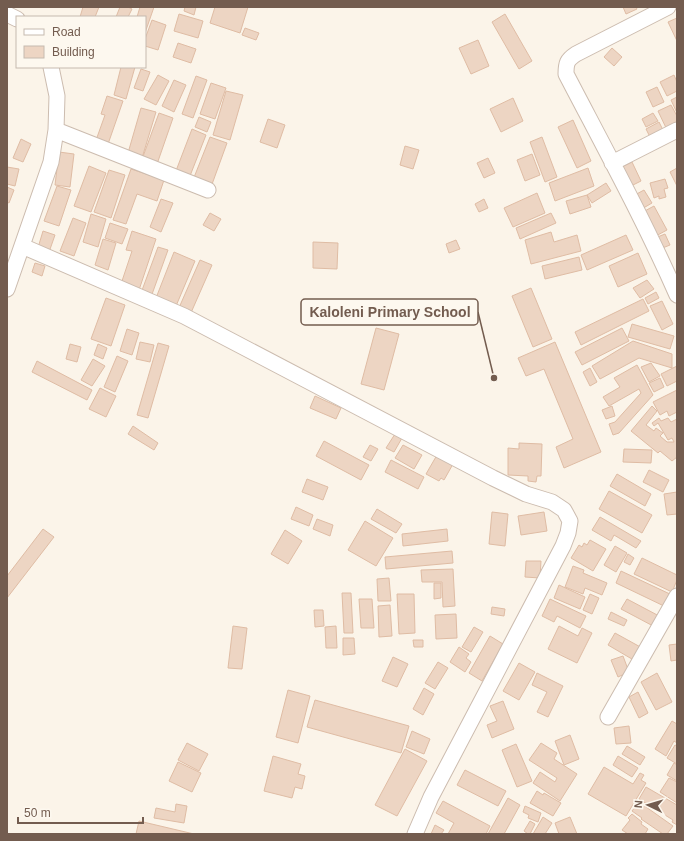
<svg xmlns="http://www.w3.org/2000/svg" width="684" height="841" font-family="Helvetica,sans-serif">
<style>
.building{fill:#edd5c3;stroke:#dfbca4}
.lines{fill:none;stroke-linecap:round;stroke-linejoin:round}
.minor-casing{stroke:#ccbcaf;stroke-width:17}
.minor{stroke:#fff;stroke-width:15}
.leader{fill:none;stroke:#735c4f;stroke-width:1.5}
.callout-dot{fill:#735c4f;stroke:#fdf8ef;stroke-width:1.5}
.callout{fill:#fdf8ef;stroke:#735c4f;stroke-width:1.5}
.callout-label{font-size:14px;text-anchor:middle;font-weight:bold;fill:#735c4f}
</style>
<rect width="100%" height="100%" fill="#fbf4e9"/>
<path class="building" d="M83,7H99L95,17H80Z
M120,7H128L132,9L128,17H116Z
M140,7H154L145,33V17H137Z
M185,7H196L194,15L184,11Z
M215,7H248L240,33L210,23Z
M623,7H636L637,9L626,14Z
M179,14L203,21L198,38L174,31Z
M505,14L532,61L519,69L492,22Z
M677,18V41L668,22Z
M152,20L166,25L158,50L145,46V39Z
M245,28L259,33L256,40L242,35Z
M478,40L489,66L471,74L459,48Z
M178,43L196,49L191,63L173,57Z
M612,48L622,57L614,66L604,57Z
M121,67H135L126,99L114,95Z
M141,69L150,72L143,91L134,88Z
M158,75L169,81L156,105L144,99Z
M674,75L677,82V91L667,96L660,82Z
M196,76L207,80L193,118L182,114Z
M174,80L186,85L174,112L162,106Z
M211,83L226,88L215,119L200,114Z
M657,87L664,102L653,107L646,92Z
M226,91L243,95L230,140L213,135Z
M107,96L123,101L107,147L95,143L105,115L101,114Z
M677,97V113L671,100Z
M513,98L523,121L501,132L490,109Z
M671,105L677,116V127L668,132L658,111Z
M141,108L156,112L142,158L128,153Z
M159,113L173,118L156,167L141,162Z
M653,113L658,121L646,127L642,119Z
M199,117L211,122L207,132L195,127Z
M268,119L285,125L277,148L260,142Z
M573,120L591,161L577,168L558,127Z
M659,122L665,134L652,141L646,129Z
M192,129L206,135L188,181L174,176Z
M210,137L227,143L211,187L193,180Z
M542,137L557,177L545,182L530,142Z
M21,139L31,144L23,162L13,158Z
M405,146L419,150L413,169L400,165Z
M59,152L74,154L70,187L55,185Z
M532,154L540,175L525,181L517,160Z
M488,158L495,173L484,178L477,163Z
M632,162L641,181L629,187L620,168Z
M89,166L106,173L91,212L74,206Z
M7,167L19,169L15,186L7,184Z
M588,168L594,186L555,201L549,183Z
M677,168V186L670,172Z
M131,169L164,180L157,201L137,194L126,224L113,220Z
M109,170L125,175L111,218L94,212Z
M665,179L668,188L664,189L666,197L659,199V196L654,198L650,183Z
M606,183L611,191L592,203L587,195Z
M57,186L71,190L59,226L44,221Z
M7,187L14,190L9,203L7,202Z
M644,190L652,203L640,210L633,196Z
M537,193L545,213L513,227L504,208Z
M587,195L591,207L570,214L566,201Z
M161,199L173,203L161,232L150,227Z
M484,199L488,208L479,212L475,204Z
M654,206L667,230L654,237L641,213Z
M210,213L221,219L214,231L203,225Z
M551,213L556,223L520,239L516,228Z
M91,214L106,219L98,247L83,242Z
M73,218L86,223L74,256L60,251Z
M110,223L128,229L122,244L105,238Z
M43,231L55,235L48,255L37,251Z
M132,231L156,239L139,290L121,284L132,251L126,250Z
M551,232L554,242L577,235L581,251L531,264L525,240Z
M665,234L670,245L660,249L655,238Z
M626,235L633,250L587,270L581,255Z
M103,239L116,243L108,270L95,265Z
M456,240L460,249L449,253L446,244Z
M313,242L338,243L337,269L313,268Z
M158,247L168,250L151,297L141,293Z
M174,252L195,261L176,306L156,298Z
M638,253L647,274L618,287L609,266Z
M579,257L582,270L545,279L542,266Z
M200,260L212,265L190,315L178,310Z
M35,263L45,266L42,276L32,272Z
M647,280L654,289L640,298L633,288Z
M531,288L552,339L533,347L512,296Z
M656,292L659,298L648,304L645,298Z
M106,298L125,305L111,346L91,339Z
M643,299L649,311L581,345L575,332Z
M662,301L673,324L662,330L650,306Z
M632,324L674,336L670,349L628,337Z
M376,328L399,334L384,390L361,384Z
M622,328L629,341L582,365L575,352Z
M127,329L139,333L132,355L120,351Z
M633,341L672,354V368L639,358L600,379L592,366Z
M140,342L154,345L150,362L136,359Z
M555,342L601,452L564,468L556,447L573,439L544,369L526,376L518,358Z
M158,343L169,346L148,418L137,415Z
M70,344L81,347L77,362L66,359Z
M98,344L107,348L103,359L94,355Z
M117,356L128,361L115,392L104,387Z
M93,359L105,366L92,386L81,380Z
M37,361L92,390L87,400L32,372Z
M651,363L660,376L649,382L641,367Z
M637,365L653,395L619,433L613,435L609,424L615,422L641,393L639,389L609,406L603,397L620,387L614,378Z
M677,366V381L667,386L661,374Z
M590,368L597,382L590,386L583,372Z
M660,378L664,387L654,392L649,383Z
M100,388L116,396L106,417L89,409Z
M677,390V412L669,416L667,411L660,415L653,402Z
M315,396L341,408L336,419L310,408Z
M612,406L615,416L606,419L602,410Z
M652,406L657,411L646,425L654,431L656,428L663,433L660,436L667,442H674L672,438L668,440L658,423L654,426L652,423L659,418L661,421L668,418L671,422L677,419V457L672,461L660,451L658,453L631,431Z
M133,426L158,443L154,450L128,434Z
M395,434L402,438L394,452L386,448Z
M324,441L369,465L361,480L316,456Z
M519,443L542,444L541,476H537L536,482L528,481V476L508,475V448L519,449Z
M370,445L378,449L371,461L363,457Z
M403,445L422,455L414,469L395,458Z
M624,449L652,450L651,463L623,462Z
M437,455L453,464L444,480L441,478L439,481L426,474Z
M391,460L424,477L418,489L385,472Z
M649,470L669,480L663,492L643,482Z
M617,474L651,494L645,506L610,486Z
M307,479L328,487L323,500L302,492Z
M609,491L652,515L642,533L599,509Z
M677,492V514L667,515L664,494Z
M296,507L313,515L309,526L291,519Z
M377,509L402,524L396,533L371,519Z
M492,512L508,514L505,546L489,544Z
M544,512L547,531L521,535L518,516Z
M600,517L641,541L636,548L614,535L611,541L592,530Z
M317,519L333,525L330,536L313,529Z
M365,521L393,538L376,566L348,550Z
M43,529L54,537L7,598V576Z
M447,529L448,541L403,546L402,534Z
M285,530L302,541L288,564L271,554Z
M590,540L606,549L593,571L571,558L579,545L582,547L584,543L587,545Z
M615,546L627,553L616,572L604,565Z
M452,551L453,563L386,569L385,557Z
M628,554L634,558L630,565L624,562Z
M642,558L677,575V580L672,592L634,574Z
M526,561H541L540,578L525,577Z
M573,566L584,570L583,573L607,583L602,595L585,588L583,594L565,587Z
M453,569L455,606L443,607L442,582H422L421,570Z
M621,571L672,595L666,607L616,583Z
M389,578L391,601H378L377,579Z
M434,583H441V598L434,599Z
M559,585L585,597L580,609L554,598Z
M342,593H351L353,633H344Z
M397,594H414L415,633L399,634Z
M590,594L599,598L592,614L583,610Z
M359,599H372L374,628H361Z
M550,599L586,616L580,628L557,616L554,622L542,616Z
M627,599L661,617L655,627L621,609Z
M390,605L392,636L379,637L378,606Z
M492,607L505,609L504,616L491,614Z
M314,610H323L324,626L315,627Z
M611,612L627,620L624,626L608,619Z
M456,614L457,638L436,639L435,615Z
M233,626L247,628L242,669L228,668Z
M336,626L337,648H326L325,627Z
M559,626L578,636L582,628L592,633L577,663L548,649Z
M474,627L483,632L471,652L462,647Z
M615,633L644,649L637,662L608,645Z
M490,636L503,644L482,681L469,673Z
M343,638H354L355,654L343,655Z
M413,640H423V647H414Z
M677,644V660L671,661L669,645Z
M459,647L469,654L466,658L471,662L465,672L450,662Z
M623,656L629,672L618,677L611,660Z
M393,657L408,664L397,687L382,681Z
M438,662L448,668L435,689L425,683Z
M519,663L535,672L519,700L503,691Z
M537,673L563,686L548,717L537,712L547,692L532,685Z
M657,673L672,702L656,710L641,682Z
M424,688L434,694L423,715L413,709Z
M288,690L310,696L298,743L276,737Z
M638,692L648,713L639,718L629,697Z
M315,700L409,726L401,753L307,727Z
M503,701L514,729L492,738L487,725L497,721L490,706Z
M672,721L677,724V743L674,741L666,756L655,749Z
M629,726L631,743L616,744L614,728Z
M412,731L430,739L424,754L406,747Z
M570,735L579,759L564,765L555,741Z
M187,743L208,754L199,771L178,760Z
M541,743L557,753L554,759L577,774L560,801L533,783L540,772L555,782L557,778L529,760Z
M516,744L532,781L517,787L502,750Z
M675,745L677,746V764L667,758Z
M627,746L645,757L640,765L622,754Z
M405,749L427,761L397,816L375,805Z
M273,756L301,764L298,774L305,776L302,789L295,787L292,798L264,791Z
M618,756L638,768L632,777L613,765Z
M178,762L201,773L192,792L169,781Z
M674,763L677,765V781L667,775Z
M604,767L633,784L640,773L644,775L641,780L646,783L626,816L588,794Z
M465,770L506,791L498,806L457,785Z
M669,778L677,782V803L660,792Z
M646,787L677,805V825L672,822L673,820L639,799Z
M537,791L543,795L544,793L561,803L553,816L530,803Z
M508,798L520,805L504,834H488Z
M443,801L490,826L486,834H448L454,823L436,813Z
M639,802L673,826L667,834H663L641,819L642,818L632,811Z
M176,804L187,806L184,823L154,818L156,808L175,812Z
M525,806L541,813L538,822L528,818L529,815L523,812Z
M632,814L642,822L641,824L648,829L645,834H628L622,830L630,820L628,818Z
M543,817L552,823L545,834H533Z
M570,817L577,834H559L555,823Z
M139,821L194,834H136Z
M530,821L535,824L530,834H528L524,831Z
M435,825L444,830L441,834H431Z"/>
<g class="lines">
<defs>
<path id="minor" d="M668,7L576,54C567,60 566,63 566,74C604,147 644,220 677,295
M7,14L17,19
M56,130L208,190
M612,163L677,130
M22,246L184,316L493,478L526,494L552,502L564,510L570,521L568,533L563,546L431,797L415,834
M7,289L51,162L56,130L57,96L51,67
M608,717L677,596"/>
</defs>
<use href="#minor" class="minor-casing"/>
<use href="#minor" class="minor"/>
</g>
<path class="leader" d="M494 378L478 312"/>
<circle class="callout-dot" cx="494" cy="378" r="4"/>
<rect class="callout" x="301" y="299" width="177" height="26" rx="4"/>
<g class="callout-label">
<text x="390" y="317">Kaloleni Primary School</text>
</g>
<rect width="684" height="841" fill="none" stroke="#735c4f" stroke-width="16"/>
<rect x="16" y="16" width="130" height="52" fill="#fdf8ef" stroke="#c6baaf"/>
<rect x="24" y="29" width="20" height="6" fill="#ffffff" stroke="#c6baaf"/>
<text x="52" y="36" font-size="12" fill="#735c4f">Road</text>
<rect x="24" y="46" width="20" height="12" fill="#edd5c3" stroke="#c6baaf"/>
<text x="52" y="56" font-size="12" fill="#735c4f">Building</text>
<g transform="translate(648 805) rotate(275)" stroke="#fdf8ef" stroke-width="3" paint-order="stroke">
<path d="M0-3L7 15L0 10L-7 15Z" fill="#735c4f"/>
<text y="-6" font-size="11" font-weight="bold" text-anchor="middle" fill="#735c4f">N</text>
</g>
<path d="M18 817v6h125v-6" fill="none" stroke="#735c4f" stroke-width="2"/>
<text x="24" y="817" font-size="12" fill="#735c4f" stroke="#fdf8ef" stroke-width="3" paint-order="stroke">50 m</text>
</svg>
